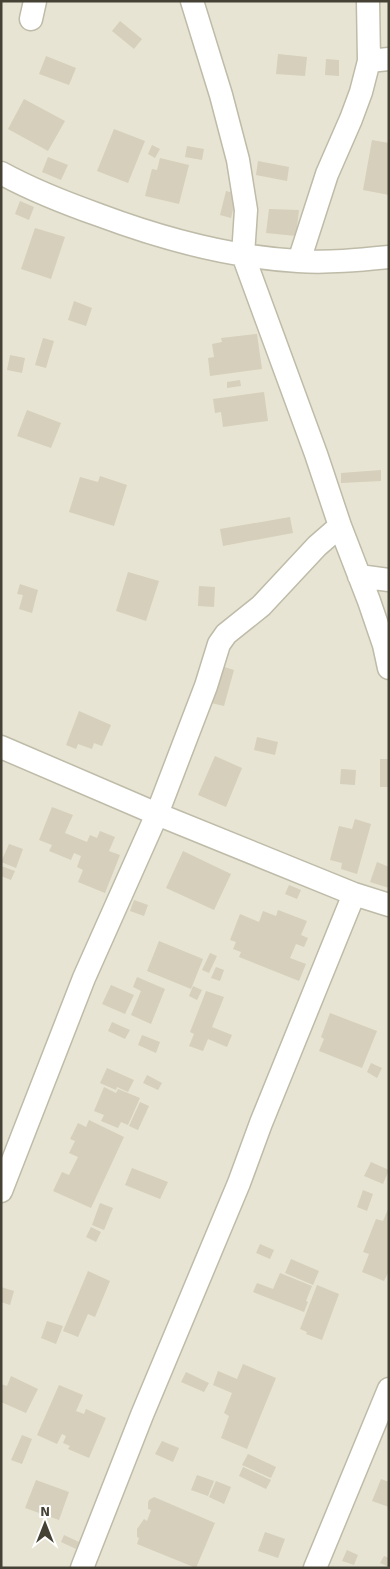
<svg xmlns="http://www.w3.org/2000/svg" width="390" height="1569" font-family="Signika,sans-serif">
<style>
.residential{fill:#e7e4d3}
.building{fill:#d5cfbb}
.lines{fill:none;stroke-linecap:round;stroke-linejoin:round}
.minor-casing{stroke:#bebba8;stroke-width:25}
.minor{stroke:#fff;stroke-width:22}
</style>
<rect width="100%" height="100%" fill="#f3f1e5"/>
<path class="residential" d="M1,1H389V1568H1Z"/>
<path class="building" d="M120,21L142,39L134,49L112,31Z
M278,54L307,57L305,76L276,74Z
M46,56L76,68L69,85L39,74Z
M326,59L339,60V76L325,75Z
M24,99L65,121L48,151L8,129Z
M114,129L145,141L128,183L97,171Z
M372,140L389,143V195L363,190Z
M152,145L160,149L155,158L148,154Z
M187,146L204,149L202,160L185,157Z
M48,157L68,165L61,180L42,172Z
M160,158L189,165L179,204L145,196L152,169L157,170Z
M258,161L289,167L287,181L256,175Z
M226,191L237,194L231,218L220,215Z
M20,201L34,207L29,220L15,214Z
M269,209L299,210L296,236L266,233Z
M35,228L65,237L51,279L21,269Z
M74,301L92,308L86,326L68,320Z
M257,334L262,369L210,376L208,358L214,357L212,344L222,342L221,338Z
M43,338L54,341L46,368L35,365Z
M10,355L25,358L22,373L7,370Z
M240,380L241,386L227,388V382Z
M264,392L268,421L223,427L221,412L215,413L213,399Z
M27,410L61,423L51,448L17,436Z
M381,470V481L341,483V473Z
M100,476L127,485L114,526L69,512L80,477L98,482Z
M290,517L293,533L223,546L220,529Z
M128,572L159,581L146,621L116,611Z
M20,584L38,590L32,613L19,609L23,595L17,594Z
M199,586L215,587L214,607L198,606Z
M218,665L234,670L224,706L207,702Z
M79,711L111,725L102,746L94,743L92,749L78,744L76,749L66,745Z
M257,737L278,742L275,755L254,750Z
M215,756L242,768L226,807L198,795Z
M380,759H389V787H380Z
M341,769L356,770L355,785L340,784Z
M52,807L73,815L65,833L87,842L90,835L97,838L100,831L115,837L109,851L120,855L105,893L78,882L83,870L77,867L81,856L74,853L71,860L49,851L52,845L39,840Z
M355,819L371,824L357,874L341,869L342,863L330,860L339,826L352,829Z
M9,844L23,849L16,868L1,862Z
M183,851L231,874L214,910L166,888Z
M377,862L389,867V888L370,882Z
M1,866L15,871L11,880L1,876Z
M289,885L301,890L297,899L285,894Z
M134,900L148,905L144,916L130,911Z
M278,910L307,921L301,935L308,938L304,947L296,944L290,958L306,964L299,981L239,957L241,952L233,949L236,942L230,940L240,914L259,922L263,911L276,916Z
M159,941L203,959L191,989L147,971Z
M210,953L217,956L209,973L202,970Z
M216,967L224,970L220,981L211,978Z
M137,977L165,989L151,1024L131,1015L141,991L133,987Z
M111,985L134,995L125,1014L102,1004Z
M193,986L202,990L197,1000L189,996Z
M206,991L224,997L212,1027L232,1035L227,1047L208,1039L203,1051L189,1046L194,1034L190,1032Z
M330,1013L377,1031L362,1068L319,1051L324,1039L321,1037Z
M112,1022L130,1030L125,1039L108,1031Z
M142,1035L160,1042L156,1053L138,1045Z
M371,1063L382,1068L377,1078L367,1072Z
M107,1068L134,1080L128,1092L117,1087L116,1090L100,1083Z
M147,1075L162,1083L158,1090L143,1083Z
M104,1087L116,1093L118,1089L140,1098L128,1125L121,1122L118,1128L101,1121L104,1115L94,1111Z
M140,1102L149,1106L138,1130L129,1126Z
M89,1120L124,1137L91,1208L53,1191L62,1172L69,1175L78,1157L69,1153L75,1141L70,1139L78,1123L86,1127Z
M371,1162L389,1170L383,1184L364,1176Z
M132,1168L168,1182L160,1199L125,1185Z
M363,1190L373,1194L367,1211L357,1207Z
M100,1203L113,1208L104,1230L92,1225Z
M389,1207V1271L384,1281L362,1272L369,1254L363,1252L376,1219L383,1221Z
M91,1227L101,1232L96,1242L86,1237Z
M260,1244L274,1250L270,1259L256,1253Z
M291,1259L319,1271L313,1285L285,1273Z
M88,1271L110,1281L95,1317L88,1314L78,1337L63,1331Z
M280,1273L312,1286L306,1301L308,1302L304,1312L253,1292L257,1283L273,1289Z
M317,1285L339,1294L322,1340L306,1334L307,1332L300,1329Z
M1,1287L14,1291L10,1305L1,1302Z
M47,1321L63,1326L56,1344L41,1338Z
M243,1364L276,1378L247,1449L221,1438L229,1416L224,1413L232,1393L213,1385L218,1371L237,1379Z
M186,1372L209,1383L204,1392L181,1382Z
M11,1376L38,1389L26,1413L1,1402V1384L7,1386Z
M59,1385L83,1395L76,1411L84,1414L86,1409L106,1418L89,1458L68,1449L70,1446L63,1443L66,1436L62,1434L57,1444L37,1435Z
M22,1435L32,1439L22,1464L11,1460Z
M162,1441L179,1448L173,1462L155,1454Z
M248,1454L276,1467L271,1478L242,1465Z
M243,1467L271,1480L266,1489L239,1476Z
M197,1475L214,1481L208,1496L191,1490Z
M381,1479L389,1482V1507L372,1501Z
M36,1480L69,1492L59,1520L25,1508Z
M216,1481L231,1487L224,1504L209,1497Z
M154,1497L215,1523L196,1568L137,1544L139,1538L137,1537V1529L144,1519L147,1521L151,1510L148,1509V1503L149,1500Z
M265,1532L285,1539L278,1558L258,1551Z
M64,1535L79,1542L76,1549L61,1542Z
M347,1550L358,1555L354,1565L342,1561Z
M384,1556L389,1558V1567L380,1563Z"/>
<g class="lines">
<defs>
<path id="minor" d="M192,1L221,95L238,160L246,210L243,255L316,454L340,526L369,601L384,645L389,668
M31,19L35,1
M369,61L389,59
M1,173C32,190 65,203 99,215C163,239 229,257 298,261C328,263 359,260 389,257
M299,261L327,174L351,119L361,92L369,61L368,1
M359,576L389,580
M1,747L157,814L354,894L389,905
M1,1191L84,978L157,814L206,686L219,644L226,634L261,606L317,546L340,526
M82,1568L142,1415L239,1183L261,1123L354,894
M315,1568L389,1389"/>
</defs>
<use href="#minor" class="minor-casing"/>
<use href="#minor" class="minor"/>
</g>
<rect width="390" height="1569" fill="none" stroke="#454235" stroke-width="5"/>
<g transform="translate(45 1524)" stroke="#ffffff" stroke-width="4" paint-order="stroke">
<path d="M0-4L9 19L0 12L-9 19Z" fill="#454235"/>
<text y="-8" font-size="14" font-weight="bold" text-anchor="middle" fill="#454235">N</text>
</g>
</svg>
